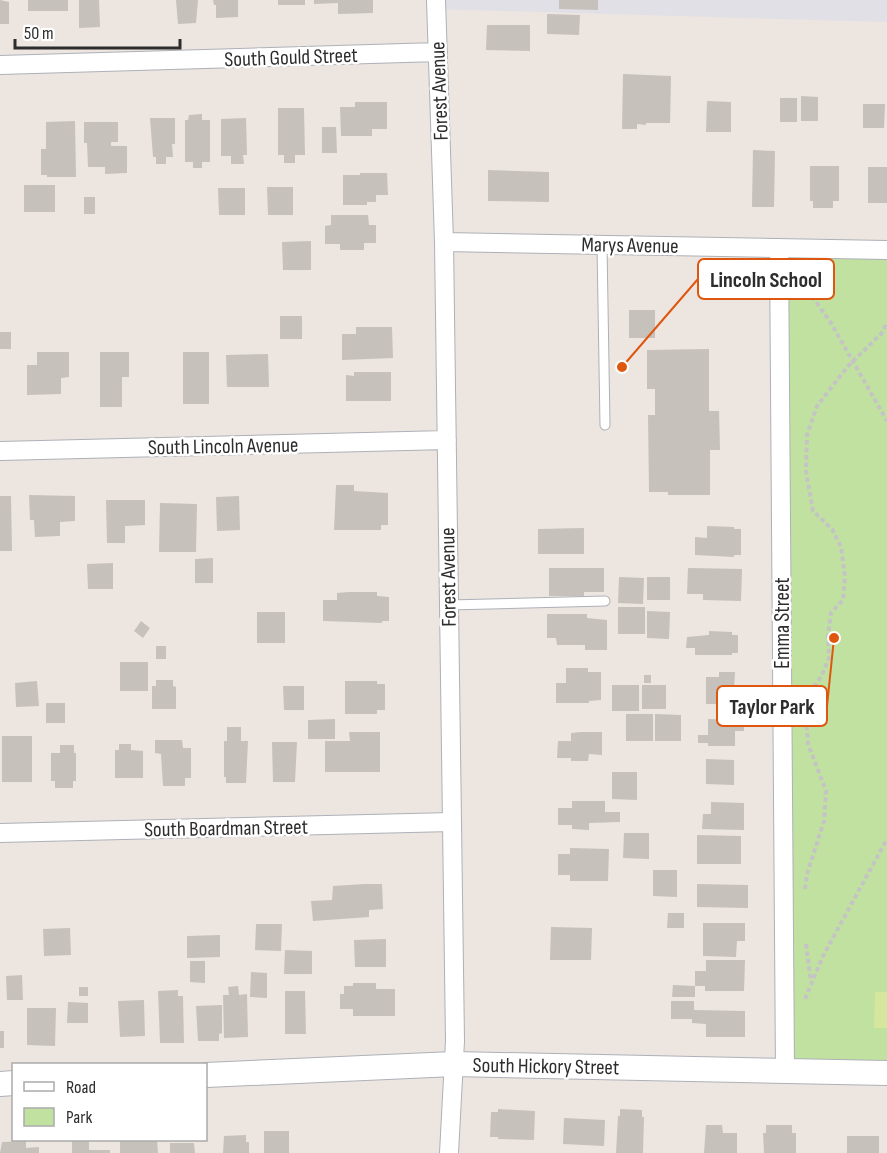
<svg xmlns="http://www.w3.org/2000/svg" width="887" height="1153" font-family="'Sofia Sans Condensed',sans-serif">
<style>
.industrial{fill:#e1e0e7}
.green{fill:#c1e1a0}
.pitch{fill:#d4e79c}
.building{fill:#c6c1bb}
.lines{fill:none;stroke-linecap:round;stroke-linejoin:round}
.lane-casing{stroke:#adb1b8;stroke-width:11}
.street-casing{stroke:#adb1b8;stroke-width:20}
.secondary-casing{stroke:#adb1b8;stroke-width:26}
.path{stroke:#c4c4c4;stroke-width:4;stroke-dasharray:4.5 3;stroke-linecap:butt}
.lane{stroke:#fff;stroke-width:9}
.street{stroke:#fff;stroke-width:18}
.secondary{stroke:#fff;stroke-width:24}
.labels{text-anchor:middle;stroke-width:5;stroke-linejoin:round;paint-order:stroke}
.street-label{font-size:21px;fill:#2d2d2d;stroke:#fff}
.leader{fill:none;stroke:#df570e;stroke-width:2}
.callout-dot{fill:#df570e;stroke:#fff;stroke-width:2}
.callout{fill:#fff;stroke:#df570e;stroke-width:2}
.callout-label{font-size:22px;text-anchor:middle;font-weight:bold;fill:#2d2d2d}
</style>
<rect width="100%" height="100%" fill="#ede5e0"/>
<path class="industrial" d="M436,0H887V22L436,9Z"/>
<path class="green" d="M779,248L887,250V1073L785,1071Z"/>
<path class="pitch" d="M875,992H887V1028H874Z"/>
<path class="building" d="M0,0L9,2V24H0Z
M28,0H68V11H28Z
M79,0H99L100,27L79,28Z
M176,0H198L196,23L178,24Z
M213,0H238V17L216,18V5H214Z
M278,0H305V5H278Z
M314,0H373V13L338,14V3L314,4Z
M559,0H598V10L559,9Z
M547,14L580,15L579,35L547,34Z
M487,25H530V51L486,50Z
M623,74L671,76L670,123H646V125L637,124V129H622Z
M801,96L818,97V121H801Z
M780,98H797V122H780Z
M707,101L731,102V132H706Z
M355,102H387V129H372V136H341L340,107H355Z
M863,104H885L884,128H863Z
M278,108H304L305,155H295V163H284V155H278Z
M202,114V120H210V162H202V168H193V162H185V120H188L189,115Z
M150,118H175V144H172L173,157H166V164H156V157H153Z
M246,118L247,155H243L244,164H231V156H221V119Z
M75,121L76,177H47V175H41V149H46V122Z
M84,122H118V142H111V146H127V173L105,174V167H88L87,143H84Z
M322,127H336L337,153H322Z
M753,150L775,151L774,207H752Z
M810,166H839V201H833V208H813V201H810Z
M868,167H887V203H868Z
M488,170L549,172V202L488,201Z
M360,173H387L388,195H376V202H367V205H343V175H360Z
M24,185H55V212H24Z
M267,187H293V215H268Z
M218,188H245V215H219Z
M84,197H95V214H84Z
M331,215H368L369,225H376V243H364V250H340V244H325V226L331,225Z
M311,241V270H283L282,242Z
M629,310H655V338H629Z
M280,316H302V339H280Z
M356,327H392L393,358L342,360V334H356Z
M0,332H11V349H0Z
M709,349V411H719L720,450H710V495H668V492H649L648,415H655V389H647V350Z
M37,352H69V377L61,378V394L27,395V365H37Z
M100,352H129V377H122V407H100Z
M183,352H209V404H183Z
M268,354L269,387H227L226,355Z
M354,372H391V401H346V375L354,376Z
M336,485H354V491L388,493V525H381V530H334Z
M29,495L75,496V521L60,522V536L35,537L34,520H30Z
M0,496H11L12,551H0Z
M239,496L240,530L217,531L216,497Z
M106,500H145V525L125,526V543H107Z
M160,503L197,504L196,552H159Z
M707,526L734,527V529H741V555H734V557L695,555V537L707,538Z
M584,528V554H538V529Z
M213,558V583H195V559Z
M113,563V589H88L87,564Z
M549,568H604V592H584V596H549Z
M688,568L742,569L741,601L703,600V594H687Z
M619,577L644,578L643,604L618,603Z
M647,577H670V600H647Z
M349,592H377V596L389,597V621H382V623L323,621V600H337V593Z
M618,607H645V634H618Z
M647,611L670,612L669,639L647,638Z
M257,612H285V643H257Z
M547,614H587V618L607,620V650H585V645H557L556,638H547Z
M141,621L150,628L143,638L134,631Z
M709,631L732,632V635H738V653H732V655H695V648H686L687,637L709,635Z
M156,646H166V659H156Z
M120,662H148V691H120Z
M566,668H588V672H601V700L589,701V703H556V683H566Z
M719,672H735L733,704H706V677H719Z
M644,675H651V683H644Z
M156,680H173V686L176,687V709H152V686H156Z
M37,681L39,706L16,707L15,683Z
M345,681H377V684H385V710H377V714H345Z
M612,685H639V711H612Z
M642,685H666V709H642Z
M283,686H304V710H284Z
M46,703H65V723H46Z
M626,714H653V741H626Z
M655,714L681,715V741H655Z
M335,719V739H308V720Z
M708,719L735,720V723H744V731H735V746H708V743H698V735H708Z
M227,727H241V741H248L246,783H226V777H224V741H227Z
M349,732H380V772H325V741H350Z
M581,732H602V755L589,754L588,761H571V758H557L558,741H571V733Z
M2,736H32V782H2Z
M155,740H182L183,748H191V778H185V786H163L161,754L155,753Z
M272,742H297L295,782H273Z
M119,744H131V750L143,751V778H115V750H119Z
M60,745H74V753H76V781H73V788H55V781H51V753H60Z
M706,759L734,760V785L706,784Z
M612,772H637V800L612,799Z
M572,801H605V812H620V822L589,823V830L572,829V825H558V808H572Z
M711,802L744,803V830L702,829L703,814H711Z
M624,833H649V859L623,858Z
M697,835L741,836V864H697Z
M570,848L609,849L608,881H570V875H558V854H570Z
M653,870H677V897L653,896Z
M364,884H382L383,909L369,910V917L313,921L311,901L332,900L333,886Z
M697,884L748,885V908L697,907Z
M668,913H684V928H667Z
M703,923H745V941H737L736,957L703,956Z
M256,924H282L281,951L255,950Z
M551,927L592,928L591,960H550Z
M70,928L71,955L44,956L43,929Z
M220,935V957L187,958V936Z
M386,939V967H355L354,940Z
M285,950L312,951V974H284Z
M706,960H745L744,991H705V986H695V971H706Z
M190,961H205V983L190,982Z
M251,972L267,973V998L250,997Z
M22,975L23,1000H7L6,976Z
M353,983H376V989H395V1016H353V1009H340V994H344V986H353Z
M673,985L695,986V997H672Z
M238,986L239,995L247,994L248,1037L224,1038L223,995H229L228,987Z
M79,987H88V996H79Z
M178,990V996H183L184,1043H160L158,991Z
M285,991H305L306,1034H285Z
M144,1000L145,1036L120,1037L118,1001Z
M671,1001H694V1010L745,1011V1037H706V1024L692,1023V1019H671Z
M68,1002L88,1003V1023H67Z
M222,1005V1033L219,1034V1041H198L196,1006Z
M27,1008H56L55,1046L27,1045Z
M0,1031H4V1048H0Z
M498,1109L535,1111L534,1140L498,1139V1137H490L491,1112H498Z
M620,1109L642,1110V1117H644L643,1153H616L618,1116H620Z
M564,1118L605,1120L604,1146L563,1144Z
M706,1125H722L723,1133H737V1153H704Z
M766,1125H792V1133H796V1153H764L763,1133H766Z
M264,1131H289V1153H264Z
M246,1135V1142H249V1153H223L224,1136Z
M847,1136H879V1153H847Z
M72,1140H89V1150H110V1153H72Z
M120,1140H157L158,1153H120Z
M26,1141V1148L39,1147V1153H0L2,1142Z
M170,1143H194L195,1153H170Z"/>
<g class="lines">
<defs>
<path id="lane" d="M602,245L605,425
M449,605L605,601"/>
<path id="street" d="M436,0L444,242L455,1041L449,1153
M0,65L438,52
M444,242L887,250
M779,248L785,1071
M0,451L447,440
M0,833L452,822"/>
<path id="secondary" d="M206,1075L454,1064L887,1073
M0,1084L14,1083"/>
</defs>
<use href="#lane" class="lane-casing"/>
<use href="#street" class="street-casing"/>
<use href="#secondary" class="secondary-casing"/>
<path class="path" d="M799,278L831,323L887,421
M805,889L807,874L824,821L826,791L808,744L806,718L810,692L821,677L829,658L828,635L831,613L843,600L845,577L841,547L832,529L813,511L806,471L807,435L817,406L848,366L881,334L887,322
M806,944L811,982
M805,999L823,956L887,839"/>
<use href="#lane" class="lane"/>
<use href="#street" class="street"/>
<use href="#secondary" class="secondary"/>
</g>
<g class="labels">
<g class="street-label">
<text transform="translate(291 57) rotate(-2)" y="7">South Gould Street</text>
<text transform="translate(439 91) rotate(-92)" y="7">Forest Avenue</text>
<text transform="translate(630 245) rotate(1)" y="7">Marys Avenue</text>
<text transform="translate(223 446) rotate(-1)" y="7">South Lincoln Avenue</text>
<text transform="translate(448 577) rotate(-91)" y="7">Forest Avenue</text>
<text transform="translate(782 623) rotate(-90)" y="7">Emma Street</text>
<text transform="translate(226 828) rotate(-1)" y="7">South Boardman Street</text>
<text transform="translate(546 1066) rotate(1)" y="7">South Hickory Street</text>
</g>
</g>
<path class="leader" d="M622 367L698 279M834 638L827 706"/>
<g class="callout-dot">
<circle cx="622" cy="367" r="6"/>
<circle cx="834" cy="638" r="6"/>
</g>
<g class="callout">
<rect x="698" y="259" width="136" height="40" rx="6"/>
<rect x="717" y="686" width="110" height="40" rx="6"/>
</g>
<g class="callout-label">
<text x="766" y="287">Lincoln School</text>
<text x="772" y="714">Taylor Park</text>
</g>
<rect x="12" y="1063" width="195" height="78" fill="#ffffff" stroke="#ababab" stroke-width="1.5"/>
<rect x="24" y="1082" width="30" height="9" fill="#ffffff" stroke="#ababab" stroke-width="1.5"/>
<text x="66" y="1093" font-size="18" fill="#2d2d2d">Road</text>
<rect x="24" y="1108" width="30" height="18" fill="#c1e1a0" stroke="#ababab" stroke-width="1.5"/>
<text x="66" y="1123" font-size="18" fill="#2d2d2d">Park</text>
<path d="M15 39v9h165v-9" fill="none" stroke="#2d2d2d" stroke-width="3"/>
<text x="24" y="39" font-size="18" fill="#2d2d2d" stroke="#ffffff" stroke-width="4.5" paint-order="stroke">50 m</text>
</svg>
